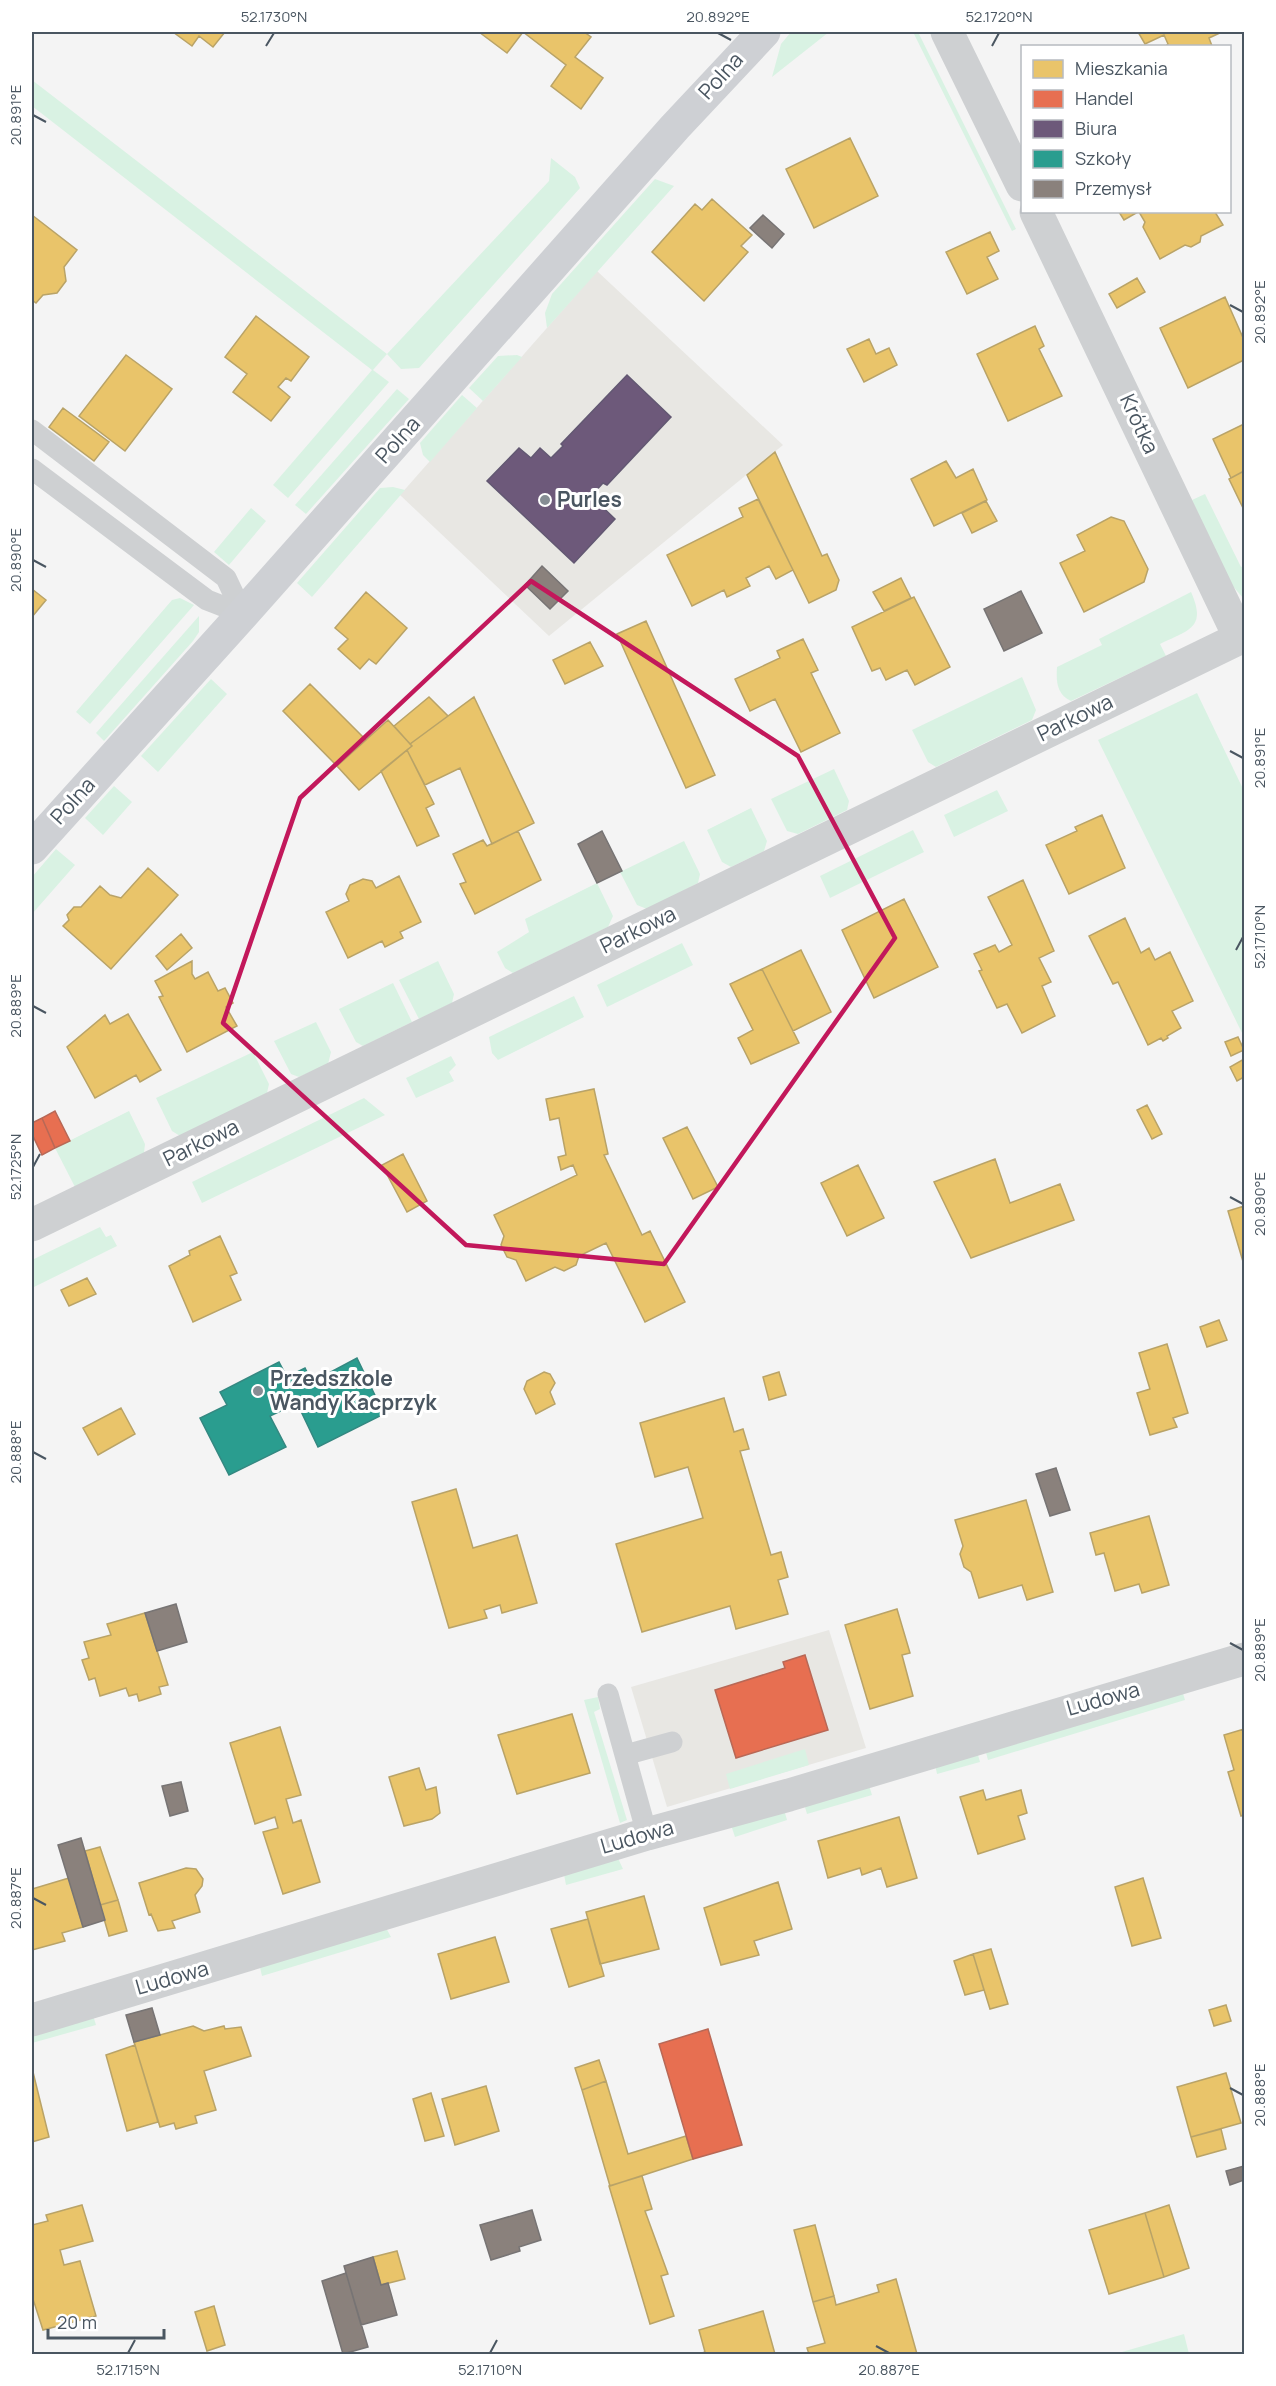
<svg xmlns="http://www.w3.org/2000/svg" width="1276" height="2386" font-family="Manrope,sans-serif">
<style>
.commercial{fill:#e8e7e3}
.green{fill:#d9f2e3}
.homes{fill:#e9c46a;stroke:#b9a367;stroke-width:1.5}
.shops{fill:#e76f51;stroke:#b86856;stroke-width:1.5}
.offices{fill:#6d597a;stroke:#625872;stroke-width:1.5}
.schools{fill:#2a9d8f;stroke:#348881;stroke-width:1.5}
.industry{fill:#8a817c;stroke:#777474;stroke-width:1.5}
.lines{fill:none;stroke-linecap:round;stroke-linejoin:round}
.lane{stroke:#ced0d2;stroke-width:21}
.street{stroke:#ced0d2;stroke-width:33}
.secondary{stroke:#ced0d4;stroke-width:33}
.marked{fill:none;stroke:#c2185b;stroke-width:4.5;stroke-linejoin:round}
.ticks{fill:none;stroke:#4a5661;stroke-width:2}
.poi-dot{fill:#868d94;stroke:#fff;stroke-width:2}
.labels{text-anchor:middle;stroke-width:6;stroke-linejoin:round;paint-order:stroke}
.street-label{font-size:21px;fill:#4a5661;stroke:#fff}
.poi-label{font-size:21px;font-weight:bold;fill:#4a5661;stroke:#fff;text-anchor:start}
.neatline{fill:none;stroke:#4a5661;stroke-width:2}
.ticks-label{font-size:15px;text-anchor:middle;fill:#4a5661}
</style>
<rect width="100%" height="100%" fill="#f4f4f4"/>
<path class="commercial" d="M597,271L783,445L549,636L400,495Z
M829,1630L866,1748L667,1807L631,1687Z"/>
<path class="green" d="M791,32H829L772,77L781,44Z
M913,32H918L1016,229L1012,231Z
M32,80L387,354L549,181L551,158L575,177L580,188L419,368L401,369L387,354L373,370L389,382L288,498L273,485L372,370L32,106Z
M655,179L674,186L547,328L545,313L552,294Z
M517,355L522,357L483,401L469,388L498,356Z
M397,389L409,399L306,514L295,505Z
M462,395L477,408L430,462L423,455L420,443Z
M393,487L405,490L312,597L297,583L380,488Z
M1205,494L1241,567L1244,566V599L1230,583L1192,500Z
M251,508L266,521L229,565L214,552Z
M1191,592C1207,628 1189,630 1160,644L1166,656L1071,701C1057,694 1056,682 1057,667L1102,645L1099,639Z
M180,598L194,605L90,724L76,712L172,600Z
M199,616V632L193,641L104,741L96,733Z
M1022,677L1036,710L1032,720L936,767L928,762L912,730Z
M211,679L227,694L158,772L141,756Z
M1197,693L1244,791V1037L1098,740Z
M834,769L849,801L847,810L798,834L787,831L771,799Z
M114,786L132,802L103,835L85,818Z
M997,790L1008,811L954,837L944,815Z
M751,808L767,841L764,851L731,867L722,862L707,830Z
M913,830L924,852L830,898L820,876Z
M684,841L700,874L698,883L647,909L637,905L620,872Z
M56,849L75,865L32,914V877Z
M597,883L613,916L608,927L513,973L505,968L497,952L529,932L525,919Z
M682,943L693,965L607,1007L597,985Z
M438,961L454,994L452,1003L419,1019L399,980Z
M393,983L412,1022L363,1046L356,1042L339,1009Z
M574,996L584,1017L498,1060L492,1053L489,1037Z
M316,1022L331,1052L328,1064L299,1077L291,1074L274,1041Z
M253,1052L269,1084L267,1093L180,1136L172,1131L156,1098Z
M451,1056L456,1065L449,1072L454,1081L416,1098L406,1078Z
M364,1098L385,1115L202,1203L192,1182Z
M129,1111L145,1144L144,1153L75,1187L55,1148Z
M100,1227L106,1237L111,1235L117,1246L32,1288V1260Z
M1181,1687L1185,1700L988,1760L984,1745Z
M598,1697L600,1709L594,1712L627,1820L620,1823L584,1700Z
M976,1748L980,1762L937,1774L934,1759Z
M805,1749L809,1765L730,1789L726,1774Z
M867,1779L872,1795L807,1814L803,1800Z
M783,1806L787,1820L735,1837L730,1822Z
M616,1854L623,1869L566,1885L563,1869Z
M385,1926L391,1937L262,1976L259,1963Z
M92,2012L96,2025L32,2043V2031Z
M1184,2334L1189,2354H1115Z"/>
<path class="homes" d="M173,32H225L213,47L199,36L192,46Z
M479,32H584L591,37L575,57L603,78L581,109L551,86L566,65L523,32L507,53Z
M1138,32H1222L1209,38L1212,46H1166L1168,44L1164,35L1145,44Z
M850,138L878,196L814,228L786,169Z
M712,199L752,235L741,246L748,252L704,301L652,252L695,204L702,210Z
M1119,212H1138L1124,220Z
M1139,212H1215L1223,225L1201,236L1200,242L1191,247L1185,245L1160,259L1143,227L1145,222Z
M32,215L77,250L64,267L66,281L57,293L43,295L36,303L32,300Z
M990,232L999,251L987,257L998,279L967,294L946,252Z
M1137,278L1145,292L1117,308L1109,294Z
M1225,297L1244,340V360L1188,388L1160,328Z
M256,316L309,357L291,381L286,378L278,387L290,397L271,421L233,392L247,374L225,357Z
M1035,326L1044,346L1039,349L1062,396L1008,421L977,354Z
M869,339L876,354L889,348L897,365L864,382L847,349Z
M126,355L172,389L125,451L79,416Z
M63,408L109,442L94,461L49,427Z
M1244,424V471L1231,478L1213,439Z
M775,452L822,556L827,554L839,580L836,590L809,603L747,475Z
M946,461L956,478L973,469L987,500L934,526L911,479Z
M1244,471V510L1229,479Z
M758,499L793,570L776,579L769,566L746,578L750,586L727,597L724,590L692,606L667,555L743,517L739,508Z
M986,501L997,521L972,533L962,513Z
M1111,517L1124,521L1148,569L1144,582L1084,612L1060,563L1085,551L1077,535Z
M901,578L911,598L884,611L873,592Z
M32,589L46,600L32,617Z
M366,592L407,628L376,664L369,659L360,669L338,649L348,639L335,628Z
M914,597L950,667L915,685L907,670L886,680L880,668L872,671L852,627Z
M646,621L715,775L686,788L617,634Z
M803,639L818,670L811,673L840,733L801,752L775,699L750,711L735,679L780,658L777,651Z
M590,642L603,666L565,684L553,660Z
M310,684L366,740L337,766L283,711Z
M429,697L448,716L410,744L394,726Z
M474,697L534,823L492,844L460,768L425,785L407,750L412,746L410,744Z
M388,720L412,746L359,790L337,766Z
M407,750L434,804L426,808L439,836L417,846L381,771Z
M1102,815L1125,868L1069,894L1046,845L1077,831L1075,827Z
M518,831L541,880L475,914L460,884L466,882L453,854L483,840L487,846Z
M148,868L178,895L111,969L63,926L69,920L67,915L74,907H81L100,886L110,895L121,898Z
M399,876L421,922L400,932L403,938L385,947L382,941L348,958L326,912L349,901L346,894L350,885L363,879L372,881L376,888Z
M1023,880L1054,951L1039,958L1051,982L1042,986L1055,1016L1022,1033L1007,1004L997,1008L979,971L982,970L974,954L995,945L999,952L1012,945L988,897Z
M904,899L938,967L874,998L842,930Z
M1125,918L1141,953L1149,948L1155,960L1170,952L1193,1001L1172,1011L1181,1028L1167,1036L1168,1038L1163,1041L1161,1038L1148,1045L1118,982L1113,984L1089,936Z
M181,934L192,948L167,970L156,956Z
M801,950L831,1012L793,1031L762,969Z
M192,961V974L195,979L208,972L218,991L225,988L233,1003L226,1007L237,1026L187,1052L159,997L163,996L155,981Z
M762,969L799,1043L751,1064L738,1038L753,1030L730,984Z
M128,1014L161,1070L140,1082L136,1075L95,1098L67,1047L105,1015L110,1024Z
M1238,1037L1244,1050L1231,1056L1225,1042Z
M1244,1059V1077L1237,1081L1230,1067Z
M594,1089L608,1154L604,1155L642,1235L650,1231L685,1302L645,1322L606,1243L579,1256L576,1265L564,1271L555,1267L526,1281L516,1260L507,1257L501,1245L504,1236L494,1215L577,1175L573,1165L561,1170L558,1157L566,1155L559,1118L550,1120L546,1099Z
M1147,1105L1162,1134L1152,1139L1137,1110Z
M687,1127L718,1187L693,1199L663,1138Z
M403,1154L427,1201L407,1212L382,1165Z
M995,1159L1010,1203L1060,1184L1074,1220L971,1258L934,1182Z
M858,1165L884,1218L847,1236L821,1183Z
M1244,1206V1265L1228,1211Z
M220,1236L237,1273L230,1276L241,1300L193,1322L169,1266L190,1255L189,1251Z
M87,1278L96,1294L69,1306L61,1290Z
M1219,1320L1227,1340L1207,1347L1200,1327Z
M1167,1344L1188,1413L1173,1418L1177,1427L1150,1435L1137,1393L1150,1389L1139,1353Z
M544,1372L550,1374L555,1383L550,1392L555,1404L536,1414L524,1389L527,1381Z
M779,1372L786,1395L769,1400L763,1377Z
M724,1398L734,1432L743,1429L749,1449L740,1451L771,1555L781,1552L788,1577L778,1580L788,1614L736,1629L730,1606L642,1632L616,1544L703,1518L688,1467L655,1477L640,1423Z
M121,1408L135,1434L98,1455L83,1428Z
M456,1489L473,1548L517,1535L537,1603L502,1613L500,1605L484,1610L487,1618L449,1628L412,1502Z
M1026,1500L1053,1592L1027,1600L1022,1585L979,1598L971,1572L964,1567L960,1554L963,1546L955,1520Z
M1149,1516L1169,1585L1142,1593L1139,1584L1115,1591L1104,1553L1096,1555L1090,1533Z
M897,1609L910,1653L902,1655L913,1696L870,1709L845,1625Z
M145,1613L168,1685L159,1687L161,1694L139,1701L137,1694L129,1696L126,1688L100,1696L95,1678L89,1680L82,1660L89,1658L84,1642L111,1635L107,1624Z
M572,1714L590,1773L517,1794L498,1735Z
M280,1727L301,1795L286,1799L293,1823L301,1820L320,1882L283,1894L263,1832L278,1828L275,1817L255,1824L230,1743Z
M1244,1729V1815L1241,1816L1228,1772L1234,1770L1224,1735Z
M419,1768L426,1790L436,1787L440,1813L432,1819L404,1826L389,1777Z
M983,1790L986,1800L1021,1790L1027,1813L1018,1816L1025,1839L978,1854L960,1797Z
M899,1817L917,1878L887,1887L881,1868L862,1875L860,1868L828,1878L818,1841Z
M100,1847L118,1900L100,1905L85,1851Z
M186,1868L196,1869L203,1879L202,1886L195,1895L200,1912L172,1921L175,1928L158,1931L151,1914L149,1915L139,1883Z
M69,1878L83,1927L62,1933L65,1941L32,1950V1889Z
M1143,1878L1161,1938L1132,1946L1115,1887Z
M778,1882L792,1929L754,1941L759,1955L721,1965L704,1908Z
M644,1896L659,1949L600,1964L586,1912Z
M118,1900L127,1931L109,1936L100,1905Z
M588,1919L604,1976L569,1987L551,1929Z
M495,1937L509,1982L451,1999L438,1954Z
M991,1949L1008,2004L990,2009L973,1954Z
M973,1954L984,1990L965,1995L954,1961Z
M1226,2005L1231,2021L1214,2026L1209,2010Z
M193,2026L204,2031L224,2026L225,2029L241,2027L251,2056L204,2071L216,2110L195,2116L197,2123L176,2129L174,2123L160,2127L134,2042Z
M135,2045L158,2122L127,2131L106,2055Z
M599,2060L606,2081L582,2090L575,2068Z
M32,2068L49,2137L32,2142Z
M1226,2073L1241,2123L1191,2137L1177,2087Z
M606,2081L628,2154L686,2136L693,2159L610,2186L582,2090Z
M486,2086L499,2131L455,2145L442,2099Z
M431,2093L444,2136L425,2141L413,2099Z
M1221,2129L1226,2149L1197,2157L1191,2137Z
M642,2176L652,2209L645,2211L668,2274L661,2276L674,2316L650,2324L609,2186Z
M82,2205L93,2241L60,2250L64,2265L80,2261L96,2316L43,2330L32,2296V2225L48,2221L46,2215Z
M1169,2205L1189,2268L1164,2277L1145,2213Z
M1145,2213L1164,2277L1109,2294L1089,2230Z
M815,2225L834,2296L813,2302L794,2230Z
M397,2251L405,2279L381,2285L373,2257Z
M896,2279L917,2354H809L807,2348L825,2343L813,2302L834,2296L836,2305L879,2292L877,2285Z
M214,2306L225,2345L207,2351L195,2312Z
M763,2311L775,2354H699L705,2352L699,2330Z"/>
<path class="shops" d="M55,1111L70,1141L55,1148L42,1118Z
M42,1118L55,1148L42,1155L32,1134V1123Z
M805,1655L828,1730L736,1758L715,1690L785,1668L783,1662Z
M708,2029L742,2145L693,2159L659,2044Z"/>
<path class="offices" d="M627,375L671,417L607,485L603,483L591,496L615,519L574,563L487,481L519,448L531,458L540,448L551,458L563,446L561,444Z"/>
<path class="schools" d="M357,1358L384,1414L318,1447L297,1403L270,1416L286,1447L229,1475L200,1418L227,1405L220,1392L279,1362L287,1377L305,1368L312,1382Z"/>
<path class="industry" d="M763,215L784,234L772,248L750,228Z
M542,566L568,591L550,609L525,585Z
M1021,591L1042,633L1004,651L984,609Z
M602,831L622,871L597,883L578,844Z
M1056,1468L1070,1510L1050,1516L1036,1474Z
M176,1604L187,1642L157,1651L145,1613Z
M181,1782L188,1811L170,1816L162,1786Z
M81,1838L105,1920L83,1927L58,1845Z
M152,2008L160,2035L134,2042L126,2015Z
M1244,2166V2180L1230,2185L1226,2171Z
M532,2210L541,2240L519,2247L520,2251L491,2260L480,2225Z
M373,2257L381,2285L388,2283L397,2315L361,2325L344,2266Z
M346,2273L368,2347L343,2354L322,2281Z"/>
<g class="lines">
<path class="lane" d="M32,430L226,578L243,614
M32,469L207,600L243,614
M608,1694L647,1834
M625,1755L672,1742"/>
<path class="street" d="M947,32L1022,185
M1036,212L1240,638
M32,1225L1244,636
M32,2020L647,1834L789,1795L1244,1659"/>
<path class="secondary" d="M32,848L243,614L675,127L764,32"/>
</g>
<path class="marked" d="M531,581L798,756L895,938L664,1264L466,1245L223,1023L300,798Z"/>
<path class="ticks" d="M718,33L731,40M266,46L274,33M992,46L999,33M33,115L46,122M1230,305L1243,312M33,560L46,567M1230,751L1243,758M1236,950L1243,937M33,1006L46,1013M33,1167L40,1154M1230,1197L1243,1204M33,1452L46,1459M1230,1643L1243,1650M33,1898L46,1905M1230,2088L1243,2095M876,2346L889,2353M128,2353L135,2340M490,2353L497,2340"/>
<g class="poi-dot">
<circle cx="545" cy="500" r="6"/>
<circle cx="258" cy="1391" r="6"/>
</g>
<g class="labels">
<g class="street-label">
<text transform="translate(721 76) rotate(-48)" y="7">Polna</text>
<text transform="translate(1139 424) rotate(65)" y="7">Krótka</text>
<text transform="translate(398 440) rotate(-48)" y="7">Polna</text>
<text transform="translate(1075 718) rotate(-26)" y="7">Parkowa</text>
<text transform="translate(73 801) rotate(-48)" y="7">Polna</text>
<text transform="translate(638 930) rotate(-26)" y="7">Parkowa</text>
<text transform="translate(201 1143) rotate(-26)" y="7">Parkowa</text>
<text transform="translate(1103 1699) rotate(-16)" y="7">Ludowa</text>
<text transform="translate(637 1837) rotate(-16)" y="7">Ludowa</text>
<text transform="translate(172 1978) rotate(-16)" y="7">Ludowa</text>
</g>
<g class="poi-label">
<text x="557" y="507">Purles</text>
<text x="270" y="1386">Przedszkole<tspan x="270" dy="24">Wandy Kacprzyk</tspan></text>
</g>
</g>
<rect width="1276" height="2386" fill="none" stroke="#ffffff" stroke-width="66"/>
<rect x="1021" y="45" width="210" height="168" fill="#ffffff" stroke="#b7bbc0" stroke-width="1.5"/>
<rect x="1033" y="60" width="30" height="18" fill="#e9c46a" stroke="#b7bbc0" stroke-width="1.5"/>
<text x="1075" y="75" font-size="18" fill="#4a5661">Mieszkania</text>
<rect x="1033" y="90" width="30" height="18" fill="#e76f51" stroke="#b7bbc0" stroke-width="1.5"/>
<text x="1075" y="105" font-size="18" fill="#4a5661">Handel</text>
<rect x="1033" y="120" width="30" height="18" fill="#6d597a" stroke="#b7bbc0" stroke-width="1.5"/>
<text x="1075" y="135" font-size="18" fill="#4a5661">Biura</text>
<rect x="1033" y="150" width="30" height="18" fill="#2a9d8f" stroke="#b7bbc0" stroke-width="1.5"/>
<text x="1075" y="165" font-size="18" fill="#4a5661">Szkoły</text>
<rect x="1033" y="180" width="30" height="18" fill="#8a817c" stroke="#b7bbc0" stroke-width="1.5"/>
<text x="1075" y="195" font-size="18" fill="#4a5661">Przemysł</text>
<path d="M48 2329v9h116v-9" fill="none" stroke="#4a5661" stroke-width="3"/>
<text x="57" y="2329" font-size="18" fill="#4a5661" stroke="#ffffff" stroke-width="4.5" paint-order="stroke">20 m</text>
<rect x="33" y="33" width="1210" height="2320" class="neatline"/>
<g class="ticks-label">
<text x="274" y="22">52.1730°N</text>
<text x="718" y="22">20.892°E</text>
<text x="999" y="22">52.1720°N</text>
<text transform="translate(16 115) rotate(-90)" y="5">20.891°E</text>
<text transform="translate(1260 312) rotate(-90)" y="5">20.892°E</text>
<text transform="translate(16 560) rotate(-90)" y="5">20.890°E</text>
<text transform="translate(1260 758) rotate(-90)" y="5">20.891°E</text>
<text transform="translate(1260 937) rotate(-90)" y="5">52.1710°N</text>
<text transform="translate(16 1006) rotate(-90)" y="5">20.889°E</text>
<text transform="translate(16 1167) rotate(-90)" y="5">52.1725°N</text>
<text transform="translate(1260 1204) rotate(-90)" y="5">20.890°E</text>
<text transform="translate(16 1452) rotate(-90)" y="5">20.888°E</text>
<text transform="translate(1260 1650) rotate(-90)" y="5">20.889°E</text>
<text transform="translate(16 1898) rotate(-90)" y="5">20.887°E</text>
<text transform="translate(1260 2095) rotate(-90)" y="5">20.888°E</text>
<text x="128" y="2375">52.1715°N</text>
<text x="490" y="2375">52.1710°N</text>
<text x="889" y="2375">20.887°E</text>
</g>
</svg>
